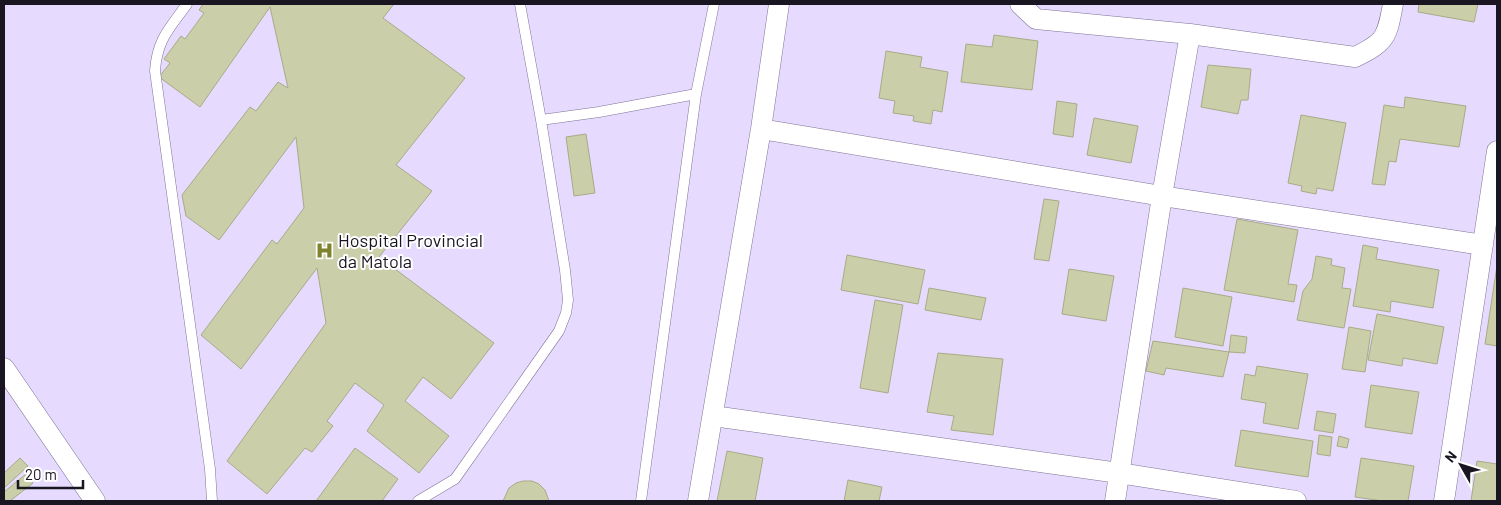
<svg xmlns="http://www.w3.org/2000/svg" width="1501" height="505" font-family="Barlow,sans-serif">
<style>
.green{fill:#e6daff}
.building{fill:#cacea9;stroke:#a8ab87}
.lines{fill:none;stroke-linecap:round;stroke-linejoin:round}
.service-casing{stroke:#7e7494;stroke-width:11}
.minor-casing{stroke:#7e7494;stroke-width:21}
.service{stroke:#fff;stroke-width:10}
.minor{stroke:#fff;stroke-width:20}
.labels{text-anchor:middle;stroke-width:4;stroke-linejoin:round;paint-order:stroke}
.poi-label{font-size:18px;fill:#191521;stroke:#fff;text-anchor:start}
</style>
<rect width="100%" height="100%" fill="#faf8ff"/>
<path class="green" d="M4,4H1497V501H4Z"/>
<path class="building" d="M203,4H394L383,18L465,78L396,165L432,191L379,257L494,343L451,399L423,377L405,401L449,436L419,473L367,431L384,405L355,383L327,421L333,426L312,452L305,448L267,494L227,461L326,323L317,268L241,369L201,335L272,240L277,244L304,208L296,137L219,240L186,216L182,195L250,107L256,111L278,82L288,88L270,7L200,107L159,77L170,63L164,59L181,36L185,39L204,13L199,10Z
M1419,4H1478L1474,22L1418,12Z
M994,35L1038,41L1032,90L961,82L966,44L992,47Z
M886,51L922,57L920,67L948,72L942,112L933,110L931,124L913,121L914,116L893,113L895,101L879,98Z
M1208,65L1251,69L1248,100H1241L1238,114L1201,107Z
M1405,97L1466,106L1459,147L1400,139L1396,162L1389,161L1385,185L1372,184L1384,105L1404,108Z
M1057,101L1077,104L1073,137L1053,134Z
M1301,115L1346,123L1333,191L1317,188L1316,194L1301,191L1302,186L1288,183Z
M1094,118L1138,126L1131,163L1087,155Z
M586,134L595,193L574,196L566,137Z
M1044,199L1059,201L1049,261L1034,259Z
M1237,219L1298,230L1288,284L1297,285L1294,302L1224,290Z
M1363,245L1378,248L1376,259L1439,270L1433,308L1391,301L1390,312L1353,306Z
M847,255L925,270L918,304L841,290Z
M1316,256L1332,259L1331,265L1345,268L1342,288L1351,289L1344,328L1297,320L1303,291L1312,279Z
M1497,266V346L1485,344Z
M1069,269L1114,276L1106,321L1062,314Z
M929,288L986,298L981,320L925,310Z
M1183,288L1232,297L1223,346L1175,337Z
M875,300L903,305L888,393L860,388Z
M1377,314L1444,327L1437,364L1403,358L1402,366L1368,360Z
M1349,327L1371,331L1365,372L1342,369Z
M1231,335L1247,337L1245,353L1229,352Z
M1153,341L1229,352L1223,377L1166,368L1164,375L1146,371Z
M938,353L1003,359L993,435L951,430L954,416L927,412Z
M1257,366L1308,374L1298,429L1263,423L1266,403L1241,399L1245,374L1255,376Z
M1371,385L1419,392L1412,434L1365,427Z
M1317,411L1336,414L1333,433L1314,430Z
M1241,430L1313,441L1308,477L1235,466Z
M1319,435L1332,437L1330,456L1317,454Z
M1339,436L1349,439L1347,448L1337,446Z
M355,448L398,479L382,501H316Z
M727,451L763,458L755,501H717Z
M20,458L28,466L4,488V473Z
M1361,458L1414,466L1408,501H1383L1355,497Z
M1477,461L1497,464V501H1471Z
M26,474L33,483L10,501H6L4,498V492Z
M848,480L882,487L879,501H844Z
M523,481H532L539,484L545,490L549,501H503L509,488L516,483Z"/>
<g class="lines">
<defs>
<path id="service" d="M187,4C170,28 157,39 155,71L210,469L212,501
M541,120L599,112L696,94
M418,501L455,479L559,331L566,313L568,300L565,270L541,120L520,4
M641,501L696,94L714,4"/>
<path id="minor" d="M1020,4L1036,19L1190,34L1355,57C1386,42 1387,37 1393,4
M761,129L1162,196L1483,245
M4,368L95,501
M713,416L1119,473L1296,501
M698,501L761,129L779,4
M1115,501L1162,196L1190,34
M1444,501L1497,151"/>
</defs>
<use href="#service" class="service-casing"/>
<use href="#minor" class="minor-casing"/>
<use href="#service" class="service"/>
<use href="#minor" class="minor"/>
</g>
<defs>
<symbol id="hospital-bare" viewBox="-9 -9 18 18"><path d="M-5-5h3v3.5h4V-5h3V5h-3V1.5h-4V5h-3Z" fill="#80832e" stroke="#fff" stroke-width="2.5" paint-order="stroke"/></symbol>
</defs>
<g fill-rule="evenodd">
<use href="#hospital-bare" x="312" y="238" width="25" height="25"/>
</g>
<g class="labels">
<g class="poi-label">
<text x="338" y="247">Hospital Provincial<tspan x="338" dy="21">da Matola</tspan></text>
</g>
</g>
<rect width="1501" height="505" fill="none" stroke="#191521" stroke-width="10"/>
<g transform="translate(1461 465) rotate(309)" stroke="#ffffff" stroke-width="4" paint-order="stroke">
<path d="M0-4L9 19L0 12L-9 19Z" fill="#191521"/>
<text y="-8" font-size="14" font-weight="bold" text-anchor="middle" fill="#191521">N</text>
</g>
<path d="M18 480v8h65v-8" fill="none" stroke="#191521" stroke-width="2.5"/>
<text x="25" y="480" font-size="15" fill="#191521" stroke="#ffffff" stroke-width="4" paint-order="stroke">20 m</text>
</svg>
